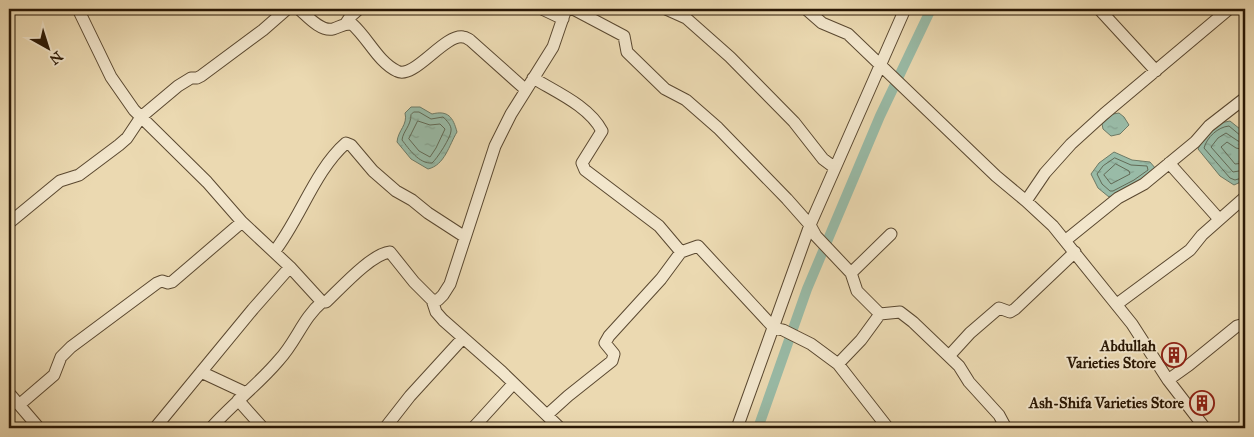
<svg xmlns="http://www.w3.org/2000/svg" width="1254" height="437" font-family="'IM FELL Great Primer',serif">
<style>
.water{fill:url(#water-ripples);stroke:#6d7a66}
.lines{fill:none;stroke-linecap:round;stroke-linejoin:round}
.shore{stroke:#626a56;stroke-width:1}
.canal{stroke:#99bba7;stroke-width:10}
.minor-casing{stroke:#5a4830;stroke-width:13}
.minor{stroke:#f2e6cc;stroke-width:11}
.labels{text-anchor:middle;stroke-width:4;stroke-linejoin:round;paint-order:stroke}
.poi-label{font-size:15px;font-weight:bold;fill:#2a1805;stroke:#f2e6cc;text-anchor:end}
</style>
<defs>
<pattern id="water-ripples" width="26" height="14" patternUnits="userSpaceOnUse" patternTransform="scale(1.25)"><rect width="26" height="14" fill="#99bba7"/><path d="M2 4q2-2 4 0t4 0M15 11q2-2 4 0t4 0" fill="none" stroke="#84a08e"/></pattern>
</defs>
<rect width="100%" height="100%" fill="#ebd9b1"/>
<filter id="stains"><feTurbulence type="fractalNoise" baseFrequency=".004" numOctaves="4"/><feColorMatrix values="0 0 0 0 .2 0 0 0 0 .09 0 0 0 0 .02 0 0 0 .5 -.17"/></filter>
<radialGradient id="worn" r=".72"><stop offset=".6" stop-color="#630" stop-opacity="0"/><stop offset="1" stop-color="#630" stop-opacity=".3"/></radialGradient>
<path class="water" d="M411,107H420L432,114C448,110 453,117 457,132C449,145 445,165 428,169L411,159L397,142C398,130 408,125 405,113Z
M1119,113L1124,117L1129,125L1120,134L1111,136L1103,129L1102,124L1113,114Z
M1230,121L1245,133V180L1234,185L1220,176L1198,149C1203,134 1215,123 1230,121Z
M1114,152L1132,160L1150,162L1156,169L1151,174L1115,196L1109,197L1098,188L1091,174L1099,163Z"/>
<g class="lines">
<path class="shore" d="M414,112H419L431,119L443,117C446,120 452,125 451,131C451,137 437,159 432,163C419,164 409,149 402,140C403,131 411,126 411,115Z
M418,121L430,125L440,124L445,129L436,148L430,157L419,151L409,139Z
M1245,136H1241L1229,126C1218,127 1207,137 1204,148L1230,178L1235,180L1245,177
M1245,143L1238,141L1226,133L1218,138L1211,147L1233,172L1245,170
M1245,150L1236,148L1227,142L1221,147L1235,164L1245,163
M1115,158L1131,165L1147,166L1148,170L1134,180L1113,191H1110L1102,184L1097,174L1103,166Z
M1116,164L1129,171L1130,174L1111,184L1104,175Z"/>
<path class="canal" d="M758,428L807,289L880,116L931,9"/>
<defs>
<path id="minor" d="M78,9L111,77L134,110L207,182L242,222L290,267L322,302
M299,9C307,16 321,32 333,29C340,27 344,23 352,24C368,38 378,62 397,71C414,80 444,34 463,37C466,37 468,39 470,40L526,90
M542,9L563,19
M573,9L624,36L627,52L665,89L686,100L718,128L787,199L810,225L816,236L851,273L857,291L880,314L900,312L913,322L959,366L969,382L999,415L1006,428
M666,9L686,18L730,57L794,122L823,159L835,168
M806,9L822,23L848,34L996,176L1026,201L1053,226L1132,324L1168,380L1205,428
M1099,9L1156,71
M346,23L350,17L359,9
M533,78C556,92 589,106 602,131L582,163L585,170L659,226L681,252L698,246L774,328L783,330L811,344L838,364L888,428
M1169,163L1219,219
M1026,201L1045,173L1071,144L1104,114L1229,9
M9,223L60,181L79,175L119,145L127,138L141,117L178,86L191,78H197L201,76L263,30L287,9
M1066,240L1118,198L1144,184L1195,142L1209,126L1245,98
M274,252C300,219 315,170 346,143L351,145L373,171L396,191L412,200L428,213L465,237
M851,273L891,234
M432,300H438L443,295L450,284L495,146L511,114L553,47L566,9
M1117,304L1190,250L1202,235L1245,197
M949,356L970,333L999,308L1010,312L1015,309L1075,252
M838,364L861,340L880,314
M201,372L246,393
M1168,380L1189,365L1237,326L1245,324
M9,393L39,428
M238,400L263,428
M19,405L54,375L61,357L71,347L157,283L162,281L168,283L172,282L242,222
M547,415L568,396L612,361L614,354L605,343L609,336L661,279L681,252
M155,428L253,309L290,267
M211,428C232,404 258,385 279,360C296,342 303,318 322,302H326C340,289 371,254 390,252L414,282L432,300L436,312L443,320L502,372L560,428
M385,428L410,396L463,338
M473,428L513,384
M737,428L810,225L905,9"/>
</defs>
<use href="#minor" class="minor-casing"/>
<use href="#minor" class="minor"/>
</g>
<defs>
<symbol id="building-ring" viewBox="-11 -11 22 22"><circle r="9.5" fill="#f2e6cc" stroke="#8f2418" stroke-width="1.5"/><path d="M-4-6H4V6H1V3H-1V6H-4ZM-2.5-4.3h1.7v1.8h-1.7ZM.8-4.3h1.7v1.8H.8ZM-2.5-1h1.7V.8h-1.7ZM.8-1h1.7V.8H.8Z" fill="#8f2418"/></symbol>
</defs>
<g fill-rule="evenodd">
<use href="#building-ring" x="1160" y="341" width="28" height="28"/>
<use href="#building-ring" x="1188" y="389" width="28" height="28"/>
</g>
<g class="labels">
<g class="poi-label">
<text x="1156" y="351">Abdullah<tspan x="1156" dy="17">Varieties Store</tspan></text>
<text x="1184" y="408">Ash-Shifa Varieties Store</text>
</g>
</g>
<rect width="1254" height="437" fill="none" stroke="#ebd9b1" stroke-width="30"/>
<rect x="10" y="10" width="1234" height="417" fill="none" stroke="#2a1805" stroke-width="2.5"/>
<rect x="15" y="15" width="1224" height="407" fill="none" stroke="#2a1805"/>
<g transform="translate(48 48) rotate(141)" stroke="#f2e6cc" stroke-width="4" paint-order="stroke">
<path d="M0-4L9 19L0 12L-9 19Z" fill="#2a1805"/>
<text y="-8" font-size="14" font-weight="bold" text-anchor="middle" fill="#2a1805">N</text>
</g>
<rect width="100%" height="100%" filter="url(#stains)"/>
<rect width="100%" height="100%" fill="url(#worn)"/>
</svg>
